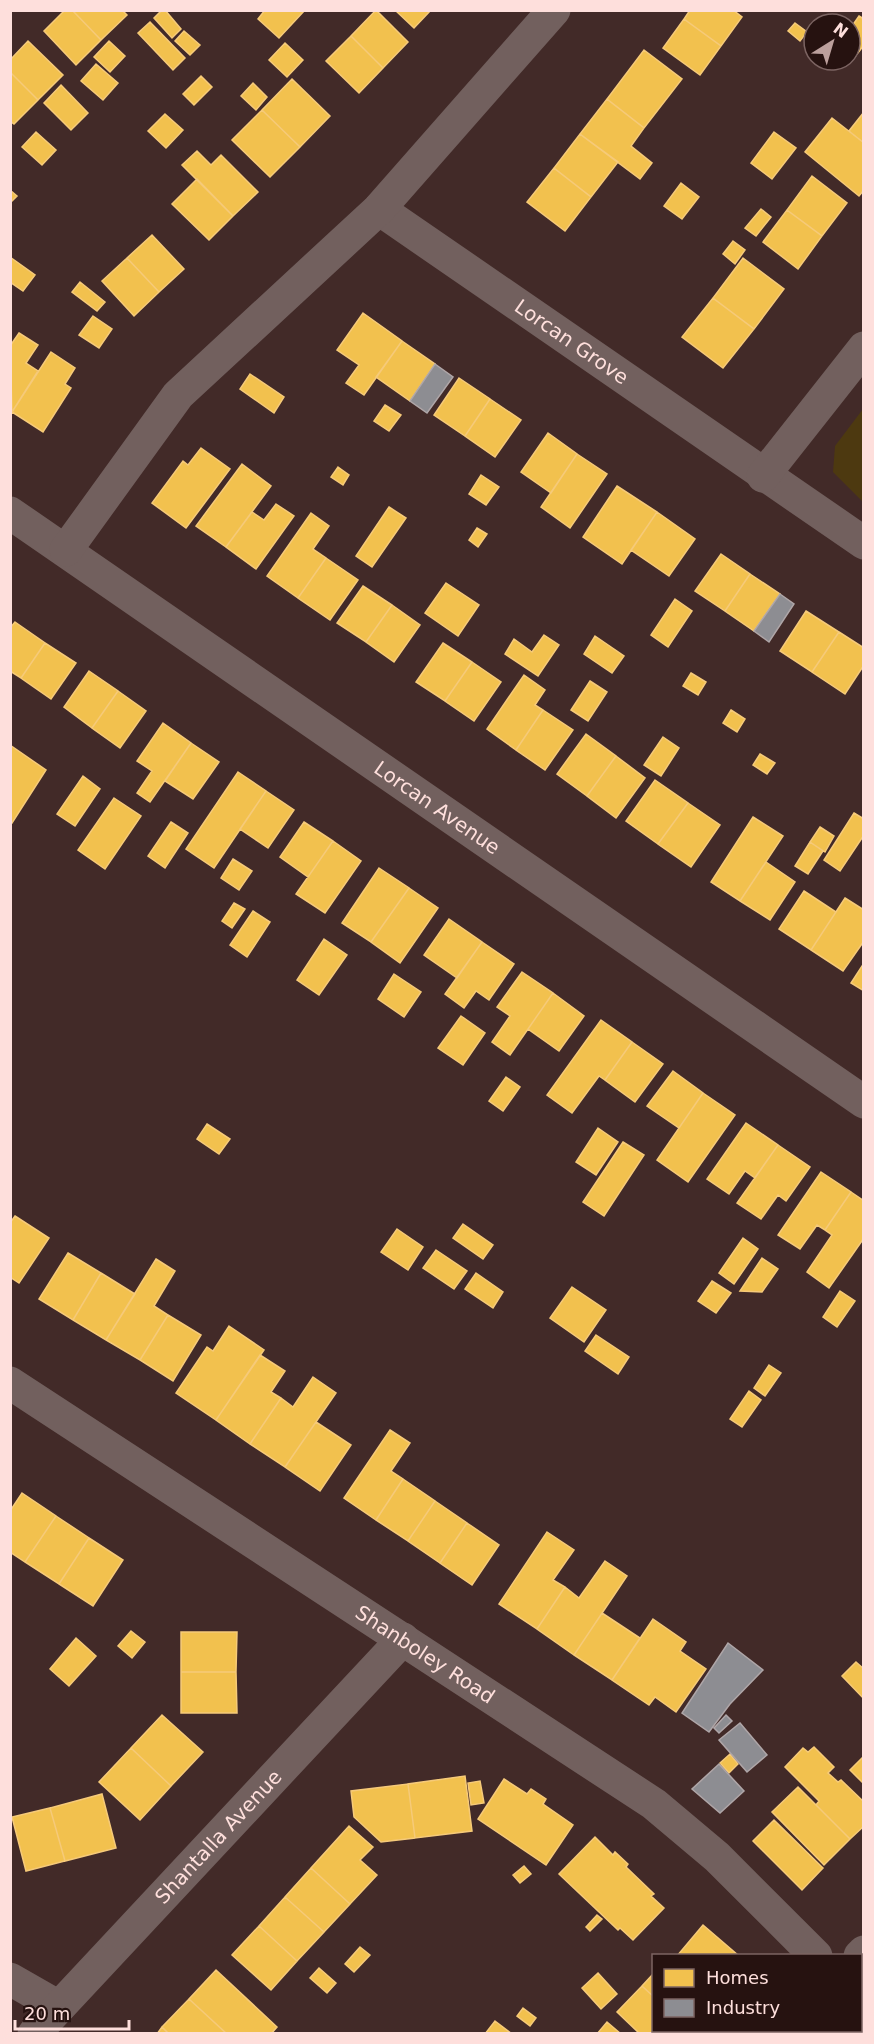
<svg xmlns="http://www.w3.org/2000/svg" width="874" height="2044" font-family="'DejaVu Sans',sans-serif">
<style>
.green{fill:#4d3910}
.homes{fill:#f2c14e;stroke:#f6ca79;stroke-width:1.5}
.industry{fill:#8d8d92;stroke:#afa6a8;stroke-width:1.5}
.lines{fill:none;stroke-linecap:round;stroke-linejoin:round}
.minor{stroke:#72605e;stroke-width:33}
.labels{text-anchor:middle;stroke-width:6;stroke-linejoin:round;paint-order:stroke}
.street-label{font-size:20px;fill:#fedfdc;stroke:#261210}
</style>
<rect width="100%" height="100%" fill="#422a28"/>
<path class="green" d="M863,409L864,502H863L833,472L835,446Z"/>
<path class="homes" d="M65,10H72L101,40L76,65L44,31Z
M72,10H122L127,15L101,40Z
M162,10H165L181,29L172,38L154,18Z
M265,10H305L279,38L258,19Z
M376,10L408,42L383,68L351,36Z
M395,10H431L414,28Z
M690,10H733L742,17L721,46L684,19Z
M859,16L864,19V45L854,58L850,55V29Z
M684,19L721,46L700,75L663,48Z
M150,22L185,58L173,70L138,33Z
M795,23L807,32L800,41L788,31Z
M184,31L200,45L190,55L175,41Z
M351,36L383,68L359,93L326,61Z
M28,41L63,75L38,100L10,72V60Z
M109,41L125,56L110,72L94,57Z
M285,43L303,60L287,77L269,60Z
M644,50L682,79L644,128L607,99Z
M96,64L118,83L103,100L81,81Z
M10,72L38,100L14,124L10,121Z
M201,76L212,87L194,105L183,94Z
M292,79L330,116L300,147L262,110Z
M253,83L267,97L256,110L241,96Z
M61,85L88,113L71,130L44,103Z
M607,99L644,128L631,146L652,163L640,179L580,134Z
M262,110L300,147L270,177L232,140Z
M864,112V143L849,131Z
M165,114L183,130L166,148L148,131Z
M832,118L864,143V190L859,196L805,152Z
M36,132L56,150L42,165L22,147Z
M774,132L796,148L772,179L751,163Z
M580,134L618,162L591,197L554,168Z
M197,151L211,165L221,155L258,192L233,216L182,165Z
M554,168L591,197L565,231L527,202Z
M812,176L847,203L822,236L787,210Z
M197,179L233,216L209,240L172,204Z
M681,183L699,197L682,219L664,206Z
M10,190L17,196L10,203Z
M761,209L771,217L756,236L745,228Z
M787,210L822,236L798,269L763,242Z
M152,235L184,269L159,292L127,258Z
M733,241L745,250L735,264L723,254Z
M10,257L35,275L23,291L10,282Z
M127,258L159,292L134,316L102,281Z
M743,258L784,289L754,329L713,298Z
M80,282L105,302L97,311L72,292Z
M713,298L754,329L723,368L682,337Z
M363,313L402,341L364,395L346,383L359,365L337,350Z
M93,316L112,329L99,348L79,335Z
M19,333L38,345L26,363L38,371L12,412L10,346Z
M402,341L435,364L410,401L376,377Z
M51,352L75,368L65,384L71,388L43,432L12,412Z
M250,374L284,397L274,413L240,389Z
M459,378L490,399L465,436L434,415Z
M490,399L521,420L495,457L465,436Z
M385,405L401,415L389,431L374,421Z
M548,433L577,454L551,493L521,472Z
M201,448L230,469L186,528L152,503L183,461L188,465Z
M577,454L607,474L570,528L541,507Z
M242,464L271,486L226,547L196,526Z
M338,467L349,475L343,485L331,477Z
M481,475L499,487L486,505L469,494Z
M617,486L657,512L622,564L583,537Z
M276,504L294,516L256,569L226,547L252,512L264,520Z
M389,507L406,518L372,567L356,556Z
M657,512L695,539L669,576L631,550Z
M311,513L329,526L313,549L326,558L298,598L267,576Z
M477,528L487,534L478,547L469,540Z
M721,554L750,574L725,611L695,591Z
M326,558L358,580L330,620L298,598Z
M750,574L780,594L754,631L725,611Z
M446,583L479,605L458,636L425,613Z
M363,586L392,605L366,642L337,623Z
M675,599L692,611L668,647L651,635Z
M392,605L420,625L394,662L366,642Z
M806,611L839,632L812,672L780,651Z
M15,622L45,643L21,678L10,671V628Z
M839,632L864,648V665L845,694L812,672Z
M544,635L559,645L538,676L505,654L514,639L532,652Z
M595,636L624,656L612,673L584,654Z
M45,643L76,663L51,699L21,678Z
M443,643L472,662L445,701L416,682Z
M472,662L501,682L474,721L445,701Z
M89,671L118,691L92,728L64,707Z
M691,673L706,682L698,695L683,686Z
M524,675L545,690L535,705L543,710L516,750L487,729Z
M590,681L607,692L588,721L571,710Z
M118,691L146,711L120,748L92,728Z
M543,710L573,730L545,770L516,750Z
M731,710L745,719L737,732L723,723Z
M163,723L191,743L150,802L137,793L152,771L137,761Z
M586,734L616,756L587,796L557,774Z
M663,737L679,748L661,776L644,765Z
M191,743L219,762L193,799L165,781Z
M10,745L46,770L12,823L10,822Z
M760,754L775,763L767,774L753,765Z
M616,756L645,778L616,818L587,796Z
M238,772L266,791L214,868L186,849Z
M83,776L100,789L75,826L57,814Z
M655,780L688,803L658,844L626,821Z
M266,791L294,810L268,848L240,829Z
M114,798L141,816L105,869L78,850Z
M688,803L720,825L691,867L658,844Z
M854,813L864,819V835L840,871L824,860Z
M753,817L783,836L740,901L711,882Z
M171,822L188,833L165,868L148,856Z
M304,822L333,841L308,877L280,857Z
M820,827L834,836L825,852L810,842Z
M333,841L361,861L325,913L296,894Z
M810,842L823,851L808,874L795,866Z
M233,859L252,871L239,890L221,878Z
M766,862L795,882L770,920L740,901Z
M379,868L409,888L371,942L342,923Z
M409,888L438,908L400,963L371,942Z
M804,891L836,912L811,950L779,929Z
M845,898L864,910V941L843,971L811,950Z
M234,903L245,909L232,928L222,921Z
M253,911L270,922L247,957L230,945Z
M449,919L482,942L457,978L424,955Z
M324,939L347,955L319,995L297,980Z
M482,942L514,964L489,1000L476,991L464,1008L445,994Z
M864,963V991L851,983Z
M522,972L553,993L510,1055L492,1042L510,1016L497,1007Z
M394,974L421,992L404,1017L378,999Z
M553,993L584,1016L559,1051L528,1029Z
M461,1016L485,1033L463,1065L438,1048Z
M601,1020L632,1042L605,1080L599,1076L572,1113L547,1095Z
M632,1042L663,1064L635,1102L605,1080Z
M673,1071L703,1093L679,1128L647,1106Z
M506,1077L520,1087L503,1111L489,1101Z
M703,1093L735,1115L688,1182L657,1160Z
M746,1123L778,1145L755,1178L745,1171L729,1194L707,1179Z
M207,1124L230,1139L219,1154L197,1139Z
M598,1128L618,1142L596,1175L576,1162Z
M623,1142L644,1155L604,1216L583,1202Z
M778,1145L810,1167L786,1201L778,1195L761,1219L737,1203Z
M821,1172L851,1192L825,1230L817,1225L800,1249L778,1235Z
M851,1192L864,1201V1238L829,1288L807,1272L832,1235L825,1230Z
M15,1216L49,1238L19,1283L10,1277V1223Z
M463,1224L493,1245L483,1259L453,1238Z
M397,1229L423,1247L408,1270L381,1252Z
M743,1238L758,1249L734,1284L719,1273Z
M436,1250L467,1271L454,1289L423,1268Z
M68,1253L101,1273L73,1320L39,1299Z
M762,1258L778,1269L762,1292L740,1291Z
M156,1259L175,1271L154,1306L168,1315L140,1360L106,1340Z
M101,1273L135,1294L106,1340L73,1320Z
M476,1273L503,1292L493,1308L465,1289Z
M712,1281L731,1293L716,1313L698,1301Z
M572,1287L606,1310L584,1342L550,1318Z
M840,1291L855,1301L837,1327L823,1317Z
M168,1315L201,1335L173,1381L140,1360Z
M229,1326L264,1350L216,1420L176,1393L207,1347L213,1351Z
M596,1335L629,1357L618,1374L585,1351Z
M260,1355L285,1371L271,1392L281,1398L250,1444L216,1420Z
M769,1365L781,1373L765,1396L754,1388Z
M313,1377L336,1393L285,1467L250,1444L281,1398L293,1407Z
M749,1391L761,1400L742,1427L730,1419Z
M316,1422L351,1445L320,1491L285,1467Z
M390,1430L410,1443L391,1471L403,1479L376,1520L344,1498Z
M403,1479L435,1501L408,1541L376,1520Z
M22,1493L56,1516L25,1562L10,1552V1511Z
M435,1501L467,1523L440,1563L408,1541Z
M56,1516L89,1538L59,1584L25,1562Z
M467,1523L499,1545L472,1585L440,1563Z
M547,1532L574,1550L553,1580L565,1587L537,1629L499,1604Z
M89,1538L123,1560L93,1606L59,1584Z
M605,1561L627,1576L574,1655L537,1629L565,1587L579,1598Z
M602,1613L640,1638L612,1680L574,1655Z
M653,1619L686,1642L680,1651L706,1669L676,1712L655,1697L649,1705L612,1680Z
M131,1631L145,1642L132,1658L118,1646Z
M181,1632H237L236,1672H181Z
M76,1638L96,1656L69,1686L50,1669Z
M856,1662L864,1669V1699L842,1676Z
M181,1672H236L237,1713H181Z
M162,1715L203,1752L171,1786L131,1748Z
M814,1747L834,1767L828,1773L838,1782L841,1780L864,1802V1826L850,1839L816,1805L819,1801L785,1767L803,1748L808,1752Z
M131,1748L171,1786L140,1820L99,1782Z
M730,1754L738,1764L729,1773L720,1763Z
M864,1756V1784L850,1770Z
M465,1776L472,1831L415,1838L408,1784Z
M504,1779L527,1794L531,1789L546,1799L543,1804L573,1825L546,1865L478,1819Z
M480,1781L484,1803L471,1805L468,1783Z
M408,1784L415,1838L381,1842L354,1817L351,1791Z
M798,1787L850,1839L824,1865L772,1812Z
M102,1794L116,1848L65,1861L50,1808Z
M50,1808L65,1861L26,1871L12,1817Z
M774,1820L823,1868L802,1890L753,1841Z
M349,1826L373,1847L360,1860L377,1875L350,1904L311,1868Z
M595,1837L613,1855L615,1852L628,1864L626,1867L654,1894L651,1896L664,1908L633,1940L620,1928L618,1930L559,1874Z
M524,1866L531,1874L520,1883L513,1875Z
M311,1868L350,1904L324,1932L285,1897Z
M285,1897L324,1932L297,1961L259,1926Z
M597,1915L602,1919L590,1931L586,1927Z
M703,1925L739,1956H677Z
M259,1926L297,1961L271,1990L232,1955Z
M360,1947L370,1955L354,1972L345,1964Z
M319,1968L336,1983L327,1993L310,1978Z
M216,1970L277,2027L271,2034H227L189,1999Z
M598,1973L617,1994L601,2009L582,1988Z
M654,1973V1997L642,1986Z
M642,1986L654,1997V2030H683L681,2034H640L617,2012Z
M189,1999L227,2034H169L162,2027Z
M523,2008L536,2018L530,2026L517,2016Z
M495,2021L512,2034H485Z
M607,2022L621,2034H597Z
M162,2027L169,2034H157Z"/>
<path class="industry" d="M435,364L453,377L427,413L410,401Z
M780,594L794,604L769,642L754,631Z
M728,1643L763,1670L730,1704L709,1732L682,1713Z
M726,1715L732,1721L719,1733L714,1728Z
M740,1723L767,1755L747,1772L719,1740Z
M719,1764L744,1791L720,1813L692,1789Z"/>
<g class="lines">
<g class="minor">
<path id="s1" d="M379,209L864,543"/>
<path d="M763,476L864,348"/>
<path id="s2" d="M10,513L864,1102"/>
<path d="M66,550L178,395L379,209L554,10"/>
<path id="s3" d="M10,1383L654,1804L717,1857L816,1956"/>
<path d="M860,1956L864,1952"/>
<path d="M10,1979L59,2007"/>
<path id="s4" d="M34,2034L403,1639"/>
<path d="M783,2034L786,2030"/>
</g>
</g>
<g class="labels">
<g class="street-label">
<text dy="7" stroke="none"><textPath href="#s1" startOffset="234">Lorcan Grove</textPath></text>
<text dy="7" stroke="none"><textPath href="#s2" startOffset="519">Lorcan Avenue</textPath></text>
<text dy="7" stroke="none"><textPath href="#s3" startOffset="496">Shanboley Road</textPath></text>
<text dy="7" stroke="none"><textPath href="#s4" startOffset="270">Shantalla Avenue</textPath></text>
</g>
</g>
<rect width="874" height="2044" fill="none" stroke="#fedfdc" stroke-width="24"/>
<rect x="652" y="1954" width="210" height="78" fill="#261210" stroke="#7c6462" stroke-width="1.5"/>
<rect x="664" y="1969" width="30" height="18" fill="#f2c14e" stroke="#7c6462" stroke-width="1.5"/>
<text x="706" y="1984" font-size="18" fill="#fedfdc">Homes</text>
<rect x="664" y="1999" width="30" height="18" fill="#8d8d92" stroke="#7c6462" stroke-width="1.5"/>
<text x="706" y="2014" font-size="18" fill="#fedfdc">Industry</text>
<g transform="translate(832 42) rotate(37)"><circle r="28" fill="#261210" stroke="#7c6462" stroke-width="1.5"/>
<path d="M0-4.5L10 22L0 15L-10 22Z" fill="#bca09d"/>
<text y="-9" font-size="16" font-weight="bold" text-anchor="middle" fill="#fedfdc">N</text>
</g>
<path d="M15 2020v9h114v-9" fill="none" stroke="#fedfdc" stroke-width="3"/>
<text x="24" y="2020" font-size="18" fill="#fedfdc" stroke="#261210" stroke-width="4.5" paint-order="stroke">20 m</text>
</svg>
